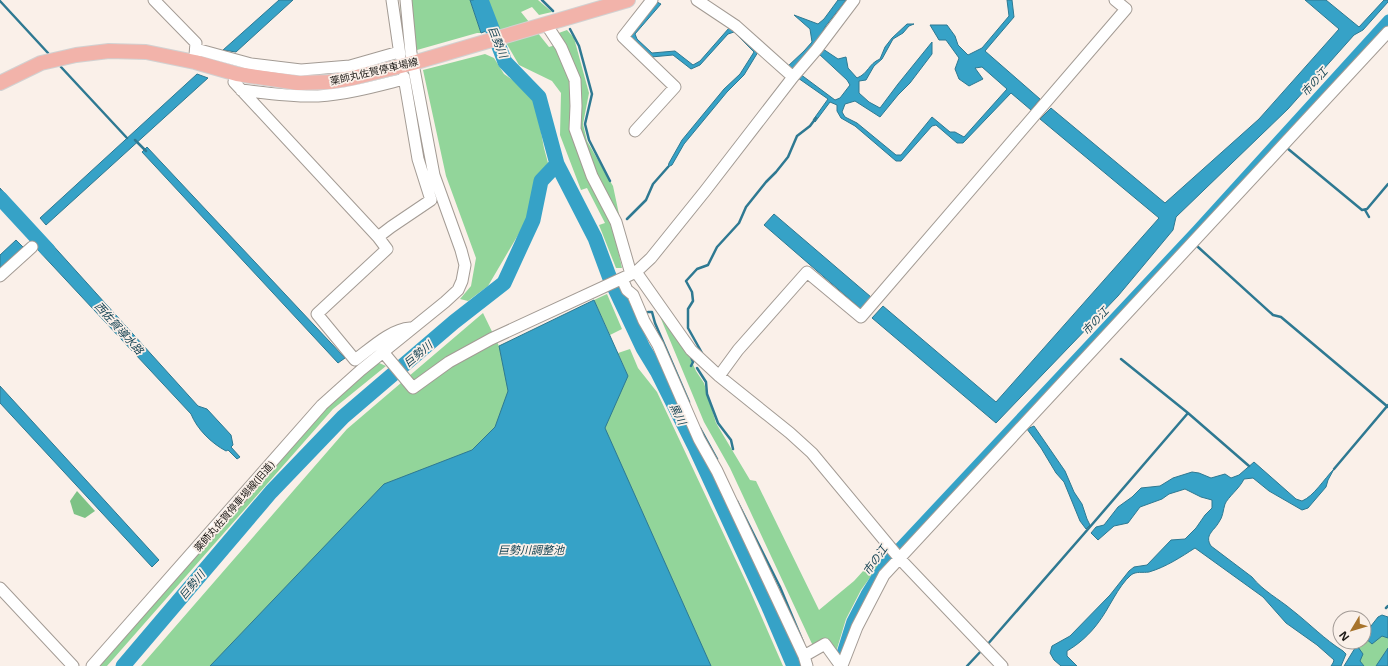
<svg xmlns="http://www.w3.org/2000/svg" width="1388" height="666" font-family="'Open Sans','Noto Sans JP',sans-serif">
<style>
.green{fill:#92d59a}
.forest{fill:#7ec286}
.water{fill:#36a2c7;stroke:#2e7992}
.lines{fill:none;stroke-linecap:round;stroke-linejoin:round}
.stream{stroke:#2e7992;stroke-width:2.5}
.canal{stroke:#36a2c7;stroke-width:9}
.river{stroke:#36a2c7;stroke-width:15}
.minor-casing{stroke:#a39b94;stroke-width:13}
.major-casing{stroke:#d2d1d1;stroke-width:16}
.minor{stroke:#fff;stroke-width:11}
.major{stroke:#f2b3aa;stroke-width:14}
.labels{text-anchor:middle;stroke-width:3.5;stroke-linejoin:round;paint-order:stroke}
.street-label{font-size:10px;fill:#1d1a17;stroke:#faf0e9}
.water-label{font-size:11px;font-style:italic;fill:#154353;stroke:#faf0e9}
</style>
<rect width="100%" height="100%" fill="#faf0e9"/>
<path class="green" d="M400,0H470L481,33H477L417,50L404,52Z
M487,0H538L552,12L539,15L532,7L521,12L549,47L562,43L556,34L567,30L574,38L589,93L583,124L587,141L613,186L620,219L612,223L622,268H616L599,225L605,223L587,188L581,190L560,135L561,93L552,81L519,65L497,27Z
M485,54L494,58L504,74L528,91L536,105L544,148L548,163L534,182L528,218L488,286L468,301L460,299L471,286L476,258L446,176L423,70Z
M607,294L622,329L610,335L594,300Z
M587,304L628,376L618,353L630,349L638,368L657,392L748,586L783,666H141L347,429L483,313L499,346Z
M659,314L687,351L696,371L704,383L716,423L750,480L756,481L819,610L854,581L884,548L887,554L861,590L846,619L836,652L824,638L813,646L730,468L704,422Z
M377,362L386,366L333,409L107,666H96L338,394Z
M1374,626L1388,633V661L1385,666H1346L1352,655L1361,642H1364V639Z"/>
<path class="forest" d="M77,491L95,511L85,518L74,514L70,501Z"/>
<path class="water" d="M279,0H293L236,52L223,50Z
M470,0H487L497,27L481,33Z
M838,0H846L825,27L816,45L791,73L787,67L804,51L812,42L810,29L794,15L818,24L824,19Z
M1007,0H1012L1014,17L985,51L1040,99L1031,110L1011,93L963,143H957L936,125L932,126L901,161H896L855,126L841,118L837,111V105L830,102L815,122L813,120L828,99L798,78L800,74L835,100L840,98L850,85L847,80L819,54L823,49L838,59L846,57L848,68L857,78C869,73 868,64 880,59L885,47L892,38L907,24H914L909,26L903,33L893,39L882,59L874,66L866,80L859,81V93L869,102L880,108L898,84L932,42V54L910,83L898,95L880,117L855,101L845,104L842,112L845,117L857,123L896,155H901L932,117L950,132H955L964,137L1007,89L982,67L975,68L983,79L969,86L959,79L955,69L959,58L946,40H939L930,25H947L955,36L958,45L968,55L982,48L1009,16Z
M1305,0H1326L1359,27L1384,0H1388V2L1363,30L1354,35L1288,109L1176,217L1173,230L1118,296L996,423L872,318L883,306L996,402L1159,218L1040,119L1051,108L1165,203L1259,119L1339,29Z
M657,2L661,4L635,34L637,39L652,53L675,51L693,65L700,61L729,28L733,29L758,52L744,75L727,92L684,144L672,165L668,167L669,163L682,140L724,89L740,74L754,52L734,32L728,34L700,65L691,69L673,55L651,57L633,41L630,35Z
M197,74L208,78L46,225L40,218Z
M147,147L345,358L338,363L142,152Z
M0,188L24,215L21,218L30,227L27,230L18,221L15,224L0,207Z
M774,214L871,297L861,309L764,225Z
M36,234L46,243L49,241L198,406L207,409L231,435L233,445L231,447L240,457L237,459L228,450L226,451C211,443 197,429 191,414L38,250L42,247L33,237Z
M16,240L23,247L0,268V255Z
M594,300L628,376L605,428L711,666H210L384,484L472,450L495,427L508,391L499,346Z
M0,386L159,560L152,567L0,403Z
M1034,426L1065,471L1074,492L1082,504L1087,519L1090,525L1086,529L1080,521L1064,482L1056,473L1041,448L1027,429Z
M1254,462L1296,499L1302,501C1314,496 1324,479 1334,469L1328,480L1326,487L1308,508L1302,510L1269,491L1253,478L1244,479C1240,488 1228,497 1225,504C1223,510 1223,517 1219,522C1214,531 1204,535 1211,546L1252,577C1263,591 1279,599 1292,610C1310,624 1324,639 1343,651L1346,654L1341,666H1331L1333,663L1334,660L1317,645L1286,623L1263,597L1195,548C1181,557 1166,567 1149,572C1143,573 1136,571 1131,575C1118,586 1109,609 1098,623C1090,634 1079,644 1067,651V656L1077,666H1061L1054,660L1050,653L1052,646L1070,636L1110,595L1129,571L1134,567L1147,565L1171,540L1185,539L1196,528L1205,515L1212,508V500L1201,497L1185,489L1169,494L1162,499L1140,507L1128,523L1114,526L1098,540L1091,533L1096,527L1104,525L1118,507L1132,497L1141,488L1160,486L1173,478L1192,472L1199,473L1211,478L1225,474L1231,478L1239,475Z
M1382,615L1388,617V638L1382,636L1372,644L1364,637V635L1378,617Z
M1358,647L1363,654L1360,661L1364,666H1344L1355,648Z
M1388,648V666H1376Z"/>
<g class="lines">
<path class="stream" d="M542,0L553,11
M0,1L48,53
M570,29L579,46L592,94L585,124L589,140L610,181
M61,67L127,138
M135,140L146,151
M1287,148L1362,210L1367,209L1388,184
M1365,210L1369,217
M627,219L646,200L653,184L668,167
M1198,247L1273,315L1281,317L1388,407
M644,314L648,312H652L655,323L689,402
M630,319L638,316
M702,353L688,328V309L693,301L692,292L686,281L697,269L708,265L717,247L739,223L746,207L766,182L776,172L788,157L797,136L810,126L816,118
M1121,359L1188,413L1249,466
M691,366L693,362L691,357
M697,368L706,382L707,394L718,423L731,440L733,449
M700,428L717,459
M1334,469L1388,405
M737,501L780,587L803,642
M1386,608L1388,606
M987,645L1089,528L1188,413
M967,666L982,650"/>
<path class="canal" d="M841,653L851,621L865,594L885,562L1196,230L1388,19"/>
<path class="river" d="M481,0L505,62L539,97L557,164L595,238L609,276L643,348L657,371L696,449L768,605L794,666
M0,198L48,250
M123,666L271,492L343,417L454,322L504,283L533,220L541,181L557,164"/>
<defs>
<path id="minor" d="M154,0L196,43L195,55
M392,0L400,55
M697,0L736,26L793,77
M546,24L561,47L575,80L576,106L575,129L592,176L616,222L631,274
M196,49L251,64L301,70L350,66L399,52
M237,74L234,82L378,237L387,249L317,314L355,360C370,349 391,329 410,328
M241,90C266,93 293,97 318,96C348,94 376,86 404,79
M635,131L675,87L623,37L652,0
M378,237L391,227L431,200L418,159L404,77
M636,272L691,350L719,376L790,433L812,453L900,559L1002,666
M0,276L32,247
M622,279L627,290L633,295L644,321L658,345L699,439L717,471L804,656L807,666
M383,352L413,388L449,362L491,339L636,272L651,258L705,191L793,77L817,49L854,0
M719,376L738,350L807,272L861,317L1126,9L1115,0
M0,588L73,666
M804,656L825,644L838,662L843,663L857,627L884,575L1388,32
M92,666L322,405L361,370L445,302L458,290L462,281L465,265L461,250L434,175L411,53L406,0"/>
<path id="major" d="M0,83L41,63L76,55L109,51L146,52L195,62L237,74L298,83L329,82L353,78L413,63L628,0"/>
</defs>
<use href="#minor" class="minor-casing"/>
<use href="#major" class="major-casing"/>
<use href="#minor" class="minor"/>
<use href="#major" class="major"/>
</g>
<g class="labels">
<g class="street-label">
<text transform="translate(374 71) rotate(-13)" y="4">薬師丸佐賀停車場線</text>
<text transform="translate(234 506) rotate(-49)" y="4">薬師丸佐賀停車場線(旧道)</text>
</g>
<g class="water-label">
<text transform="translate(498 42) rotate(68)" y="4">巨勢川</text>
<text transform="translate(1314 82) rotate(-48)" y="4">市の江</text>
<text transform="translate(1095 321) rotate(-47)" y="4">市の江</text>
<text transform="translate(119 328) rotate(48)" y="4">西佐賀導水路</text>
<text transform="translate(418 354) rotate(-40)" y="4">巨勢川</text>
<text transform="translate(678 414) rotate(64)" y="4">黒川</text>
<text x="531" y="554">巨勢川調整池</text>
<text transform="translate(875 560) rotate(-55)" y="4">市の江</text>
<text transform="translate(192 585) rotate(-50)" y="4">巨勢川</text>
</g>
</g>
<g transform="translate(1352 630) rotate(232)"><circle r="19" fill="#faf0e9" stroke="#a29a95"/>
<path d="M0-3L7 15L0 10L-7 15Z" fill="#a7732b"/>
<text y="-6" font-size="11" font-weight="bold" text-anchor="middle" fill="#1d1a17">N</text>
</g>
</svg>
